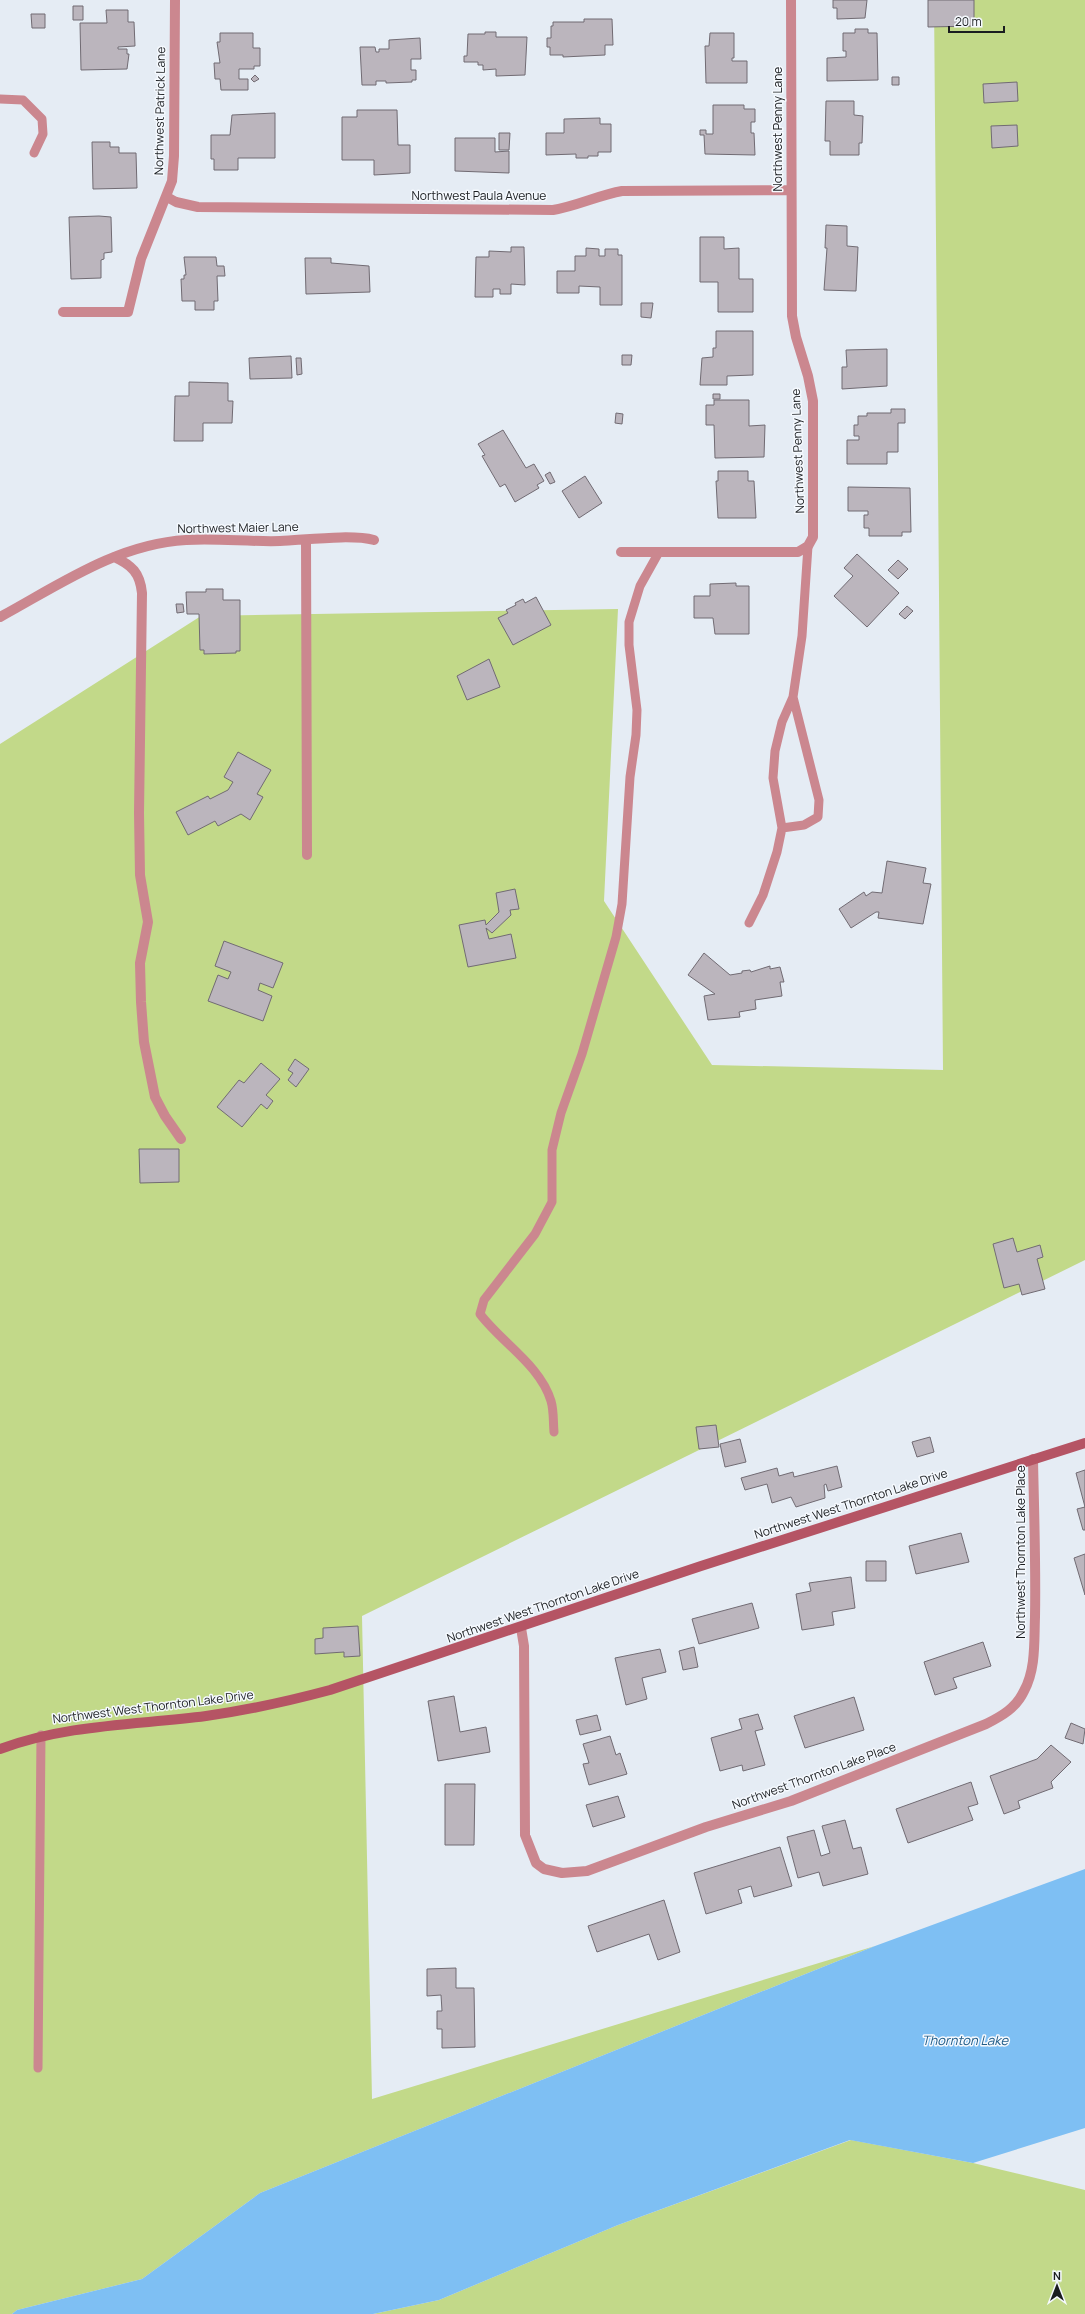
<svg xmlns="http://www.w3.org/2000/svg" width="1085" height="2314" font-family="Manrope,sans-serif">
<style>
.green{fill:#c2d989}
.water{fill:#7ebff3}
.building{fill:#bbb5bd;stroke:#716b73}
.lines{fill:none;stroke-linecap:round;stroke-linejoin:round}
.lane{stroke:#cb878f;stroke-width:9}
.street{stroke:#cb878f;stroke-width:10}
.secondary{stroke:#b55464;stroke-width:10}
.labels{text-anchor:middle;stroke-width:3;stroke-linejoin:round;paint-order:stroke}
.street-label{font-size:12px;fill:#1a1d20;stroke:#f5f9fe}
.water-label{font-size:13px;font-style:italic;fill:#205c88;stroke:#f5f9fe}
</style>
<rect width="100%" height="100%" fill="#e5ecf4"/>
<path class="green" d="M934,0H1085V1260L362,1616L372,2099L875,1946L260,2193L142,2279L17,2310L12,2314H0V744L201,616L618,609L604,901L712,1065L943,1070Z
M851,2140L973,2163L1085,2190V2314H373L439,2300L618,2225Z"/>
<path class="water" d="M1085,1869V2128L973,2163L850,2140L618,2225L439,2300L373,2314H12L17,2310L142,2279L260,2193L875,1946Z"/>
<path class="building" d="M833,0H867L865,18L837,19V8H833Z
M928,0H974V26L928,27Z
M73,6H83V20H73Z
M106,10H128V22H134L135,46L118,47V49H127V54H129L127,69L81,70L80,23H107Z
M31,14H45V28H32Z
M584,19H612L613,45H605V55L563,57V55H550V47H547V38H551V26H553V22H584Z
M855,29H868V33H877L878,80L827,81V58L846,57V51H843V33H855Z
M485,32H496V37H527L525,75L496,76V69L483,70V65H478V62H464V56H467L468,34H485Z
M220,33H253V48H260V66H254V69H239V79H248V90H221L220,79H215L214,63H220L217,42H220Z
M710,33H734V58H732V61H747V83H706L705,46H709Z
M420,38L421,59H411V70H416V80H412V82L386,83V81H376V85H362L360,47H375L376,52H379V49H389V40Z
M255,75L259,79L254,82L251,79Z
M892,77H899V85H892Z
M1017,82L1018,101L984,103L983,84Z
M826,101H854V115L863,116L862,143H859V155H830V141H825Z
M713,105H744V109H755V122H751V133H754L755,155L705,154L704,135H700V130H706V134H713Z
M357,110H397L398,145H410V173L374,175V160H342V117H357Z
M275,113V158H238V170H214V159H211V135H230L232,115Z
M600,118V124H611V152H598V156H588V158H576V154L546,155V133H564V119Z
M1017,125L1018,146L992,148L991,126Z
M499,133H510L509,150H499Z
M455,138H495V152L509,151V173L455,171Z
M92,142H110V147H119V153H136L137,188L93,189Z
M99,216L111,217L112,252L104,253V259L101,260V278L71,279L69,217Z
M826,225L847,226V246L858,247L856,291L824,290L827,248H825Z
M700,237H724V249L739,248V279H753V312H718V282H700Z
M511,247H524L525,285L511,284V294H500V289H493V297H475L476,257H489V251L511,252Z
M586,248L599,249V256H605V249H618V255H622V305H600V287L579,286V293H557V271H575V256H586Z
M184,257H216L217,266H224L225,276H217L218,301H214V310H195V301H182L181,279H184V275H186Z
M305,258H331V263L369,266L370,292L306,294Z
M641,303H653L651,318L641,317Z
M716,331H753V375L727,376V385H700L702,358L713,357V348H716Z
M887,349V386L842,389V367H847L846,350Z
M622,355H632L631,365H622Z
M291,356L292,378L250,379L249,358Z
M296,358H301L302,374L297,375Z
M189,382L228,383V401H233L232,423H203V441H174L175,396H189Z
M713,394H720V399H713Z
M714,400H749V426L765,425L764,457L715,458L714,425H706V405H714Z
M891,409H905V423H898V452H887V464H847V440H859V436H854V425H858V416H867V413H891Z
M616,413L623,414L622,424L615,423Z
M503,430L526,468L534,464L544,481L537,485L539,488L515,502L505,484L500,487L482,456L485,455L478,444Z
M718,471H748V481H754L756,518H718L716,481H718Z
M550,472L555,482L550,484L545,475Z
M585,476L602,503L579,518L562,491Z
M848,487L910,488L911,532H902V536H869V528H864V515H868V511H848Z
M857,554L899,593L867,627L834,596L853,576L844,568Z
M898,560L908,569L898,579L888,570Z
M736,583V586H749V634H715L713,618H694V596H710V584Z
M206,589H223V600H240V651H236V653L204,654V650H200L199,614H187L186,592H206Z
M536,597L551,625L513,645L498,618L508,613L506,610L516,605L515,603L523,599L525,603Z
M176,604H183L184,612L177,613Z
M907,606L913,611L905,619L899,614Z
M489,659L500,687L467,700L457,676Z
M238,752L271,770L257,794L263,797L250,820L241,814L218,826L215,821L188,835L176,812L208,796L210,799L228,790L233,782L224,777Z
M887,861L926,868L923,883L931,884L923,924L878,918L879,912H876L851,928L839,909L864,892L866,896L872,892L882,893Z
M515,889L519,909L510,910L511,915L492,933L486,928L489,939L511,934L516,958L468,967L459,925L485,920L486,925L499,912L496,893Z
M224,941L283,963L273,988L260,983L258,990L272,996L263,1021L208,1001L218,975L228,979L231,972L215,966Z
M704,953L730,975L742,973V971L750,970L751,972L770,966V969L780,967L784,982H780L782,996L755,1000L756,1009L739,1012L740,1017L708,1020L704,996L715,994L688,975Z
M295,1059L309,1069L296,1087L288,1080L293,1073L288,1070Z
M261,1063L280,1079L266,1095L273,1101L267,1109L261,1104L242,1127L217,1107L239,1080L244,1083Z
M139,1149H179V1182L140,1183Z
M1013,1238L1017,1252L1040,1245L1043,1257L1037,1259L1045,1289L1022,1295L1019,1284L1004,1288L993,1244Z
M716,1425L719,1447L699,1449L696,1427Z
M930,1437L934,1452L917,1457L912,1442Z
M740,1439L746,1462L725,1467L720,1444Z
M837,1466L842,1487L828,1491L826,1484L824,1485L825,1498L796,1507L791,1497L772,1503L767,1484L745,1490L741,1478L777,1468L779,1476L793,1472L794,1477Z
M1085,1470V1530H1083L1077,1509L1085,1507L1076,1473Z
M961,1533L969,1562L916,1574L909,1546Z
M1085,1554V1595L1074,1558Z
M866,1561H886V1581H866Z
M851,1577L855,1608L832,1612L834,1625L802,1630L796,1594L811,1591L809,1583Z
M752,1603L759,1628L699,1644L692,1619Z
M358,1626L360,1656L344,1657V1652L315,1654V1639L323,1638V1628Z
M983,1642L991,1666L953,1678L957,1688L935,1695L924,1662Z
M694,1647L698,1667L683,1670L679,1651Z
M660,1649L666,1672L642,1678L647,1699L626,1705L615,1658Z
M454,1696L460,1732L486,1727L490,1752L438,1761L428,1701Z
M854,1697L864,1730L805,1748L794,1716Z
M758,1714L763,1729L755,1731L765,1765L743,1771L742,1765L720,1771L711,1738L742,1729L739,1719Z
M597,1715L601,1730L580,1735L576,1720Z
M1071,1723L1085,1729L1083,1744L1065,1738Z
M610,1736L616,1755L620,1753L627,1774L589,1785L583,1764L589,1763L583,1744Z
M1051,1745L1071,1762L1051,1782L1053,1788L1018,1801L1020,1808L1004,1814L990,1776L1037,1759Z
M971,1782L978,1804L968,1807L973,1820L908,1843L896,1809Z
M445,1784H475L474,1845H445Z
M618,1796L625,1817L593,1827L586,1805Z
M845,1820L853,1849L861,1847L868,1874L823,1886L819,1872L798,1878L787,1837L814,1830L821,1856L830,1853L822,1826Z
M780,1847L792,1886L754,1897L751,1886L738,1890L742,1903L706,1914L694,1873Z
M664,1900L680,1952L658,1960L649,1934L597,1952L588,1926Z
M456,1968V1988H474L475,2047L442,2048V2029H437V2011H442L441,1995L427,1996V1969Z"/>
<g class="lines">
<path class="lane" d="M0,99L23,100L42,119L43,134L34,153
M782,828L804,825L818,817L819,800L793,697
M749,923L763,895L777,852L782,828L773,778L775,751L782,722L793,697L802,636L808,546
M554,1432C553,1422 554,1411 551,1401C540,1365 502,1343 480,1314L484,1300L535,1234L552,1202V1150L561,1113L582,1054L616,937L622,904L630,777L636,735L637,710L629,645V622L640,586L659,552
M38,2068L41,1735"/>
<path class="street" d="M167,197L176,202L198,207L553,210C577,206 599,195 622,191L791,190
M63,312H128L141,259L172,181L174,156L175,0
M306,540L307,855
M621,552H798L808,546L813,537V401L808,376L796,337L792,316L791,0
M114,557C132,565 140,573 142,593L139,813L140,875L148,922L140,963L141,1002L144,1042L155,1097L165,1116L181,1139
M0,617C59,585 117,544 186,540C217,538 249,542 280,541C305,540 351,534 374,540
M521,1628L524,1646L525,1835L536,1863L544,1869L562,1873L587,1871L706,1827L791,1801L986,1724C1002,1716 1016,1708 1024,1691C1036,1669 1034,1642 1035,1617C1036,1564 1034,1512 1033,1459"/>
<path class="secondary" d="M0,1749C67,1724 136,1725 206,1716C248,1710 289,1701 330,1690L701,1566L1085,1443"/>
</g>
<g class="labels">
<g class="street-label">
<text transform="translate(160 111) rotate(-89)" y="4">Northwest Patrick Lane</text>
<text transform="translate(778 129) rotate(-90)" y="4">Northwest Penny Lane</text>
<text x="479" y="200">Northwest Paula Avenue</text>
<text transform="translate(798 451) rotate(-92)" y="4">Northwest Penny Lane</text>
<text transform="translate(238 528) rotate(-1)" y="4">Northwest Maier Lane</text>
<text transform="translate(851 1504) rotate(-18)" y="4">Northwest West Thornton Lake Drive</text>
<text transform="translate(1021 1552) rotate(-90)" y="4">Northwest Thornton Lake Place</text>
<text transform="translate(543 1606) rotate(-19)" y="4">Northwest West Thornton Lake Drive</text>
<text transform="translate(153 1707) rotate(-7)" y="4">Northwest West Thornton Lake Drive</text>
<text transform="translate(814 1776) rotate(-20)" y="4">Northwest Thornton Lake Place</text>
</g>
<g class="water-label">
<text x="965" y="2045">Thornton Lake</text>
</g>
</g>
<g transform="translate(1057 2286)" stroke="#f5f9fe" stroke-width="3" paint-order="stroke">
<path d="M0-3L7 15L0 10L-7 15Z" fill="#1a1d20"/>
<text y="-6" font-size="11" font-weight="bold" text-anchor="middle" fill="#1a1d20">N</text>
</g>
<path d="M949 26v6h55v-6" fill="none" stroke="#1a1d20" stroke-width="2"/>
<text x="955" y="26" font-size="12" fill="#1a1d20" stroke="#f5f9fe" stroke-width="3" paint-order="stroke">20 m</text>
</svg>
